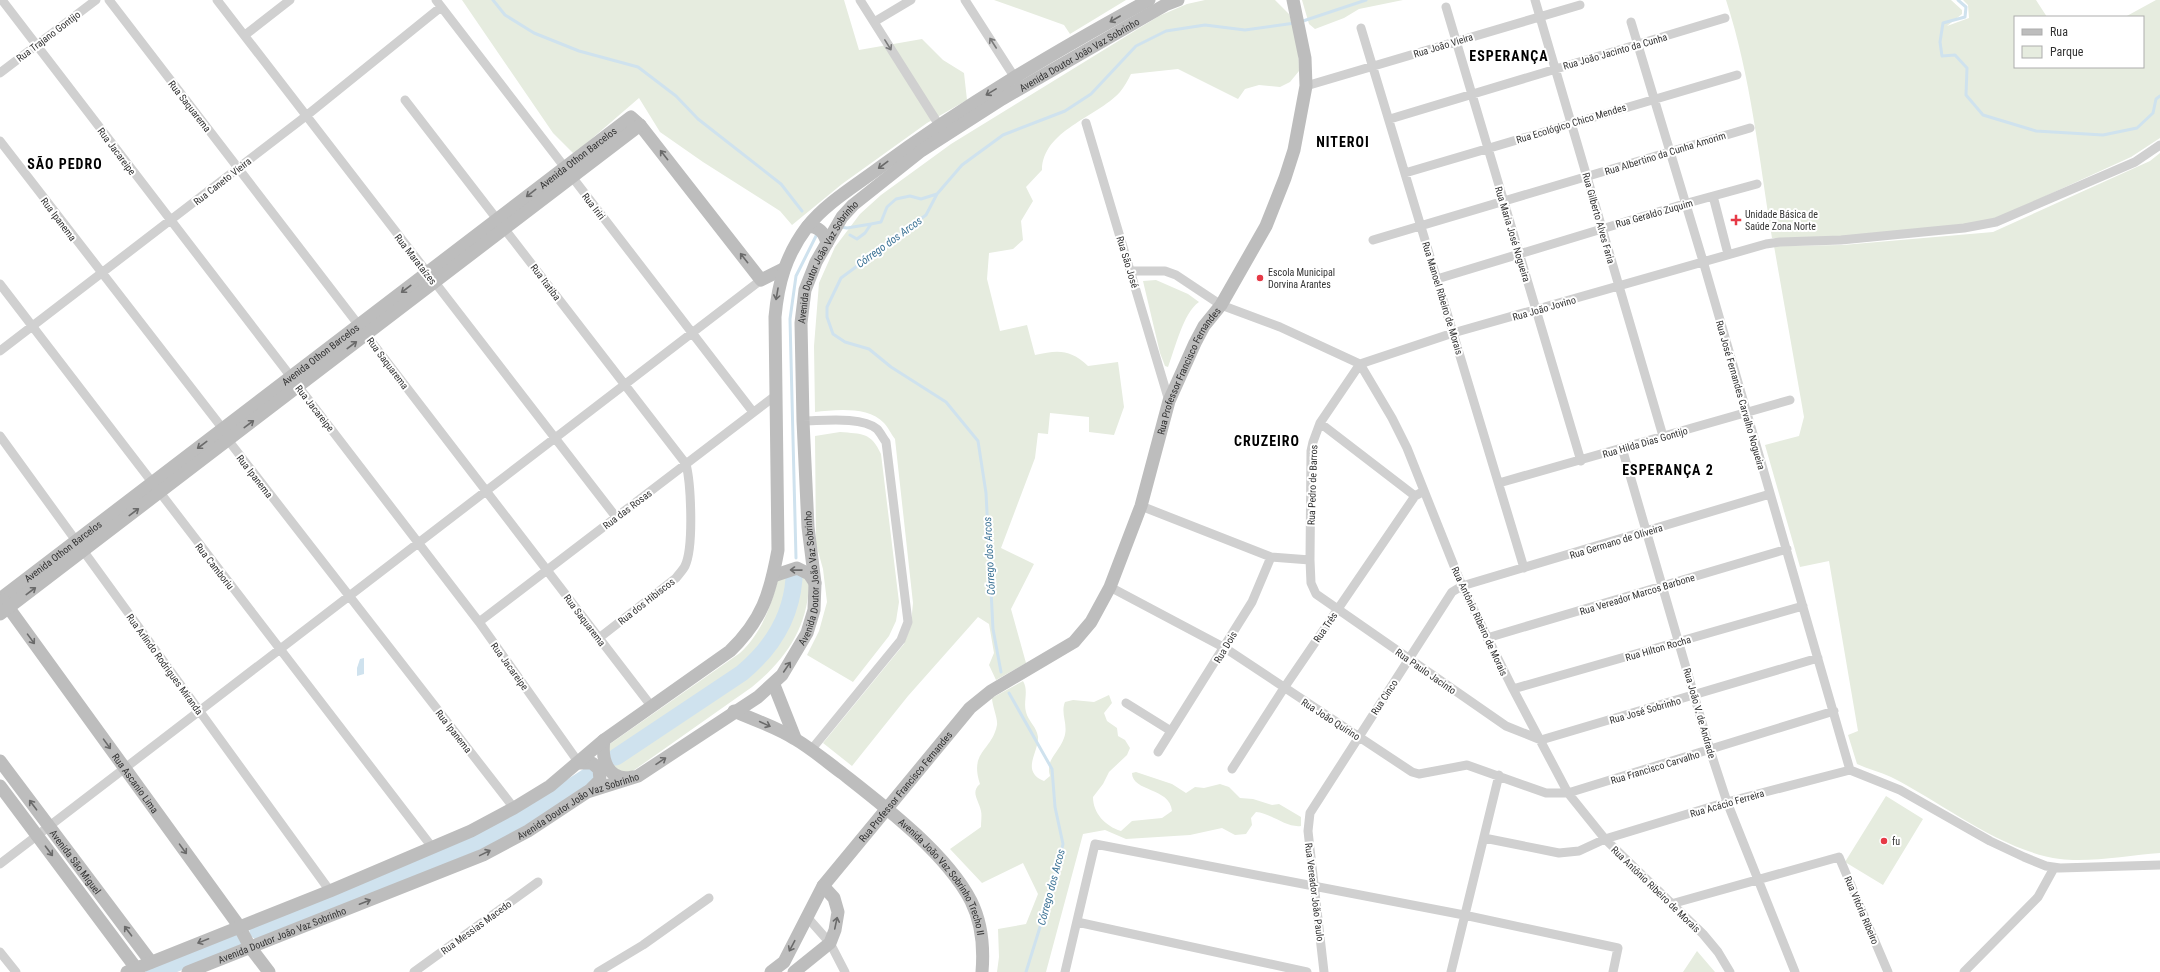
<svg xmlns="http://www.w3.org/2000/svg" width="2160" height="972" font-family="'Roboto Condensed',sans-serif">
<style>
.green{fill:#e6ecdf}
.water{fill:#cfe2ee}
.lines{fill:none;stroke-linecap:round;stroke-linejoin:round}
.stream{stroke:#cfe2ee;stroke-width:3}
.river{stroke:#cfe2ee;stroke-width:17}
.street{stroke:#d0d0d0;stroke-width:9}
.secondary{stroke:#bdbdbd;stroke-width:13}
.oneway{stroke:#6a6a6a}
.oneway2{stroke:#7a7a7a}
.poi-dot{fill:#e63946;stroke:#fff;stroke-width:1.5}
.labels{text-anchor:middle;stroke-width:4;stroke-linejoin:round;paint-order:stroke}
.street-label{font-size:10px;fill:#333;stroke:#fff}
.poi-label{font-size:10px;fill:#333;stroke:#fff;text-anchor:start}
.water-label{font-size:11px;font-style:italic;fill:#3f7597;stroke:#fff}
.district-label{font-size:14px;font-weight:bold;letter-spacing:1px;fill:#000;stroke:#fff}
</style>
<rect width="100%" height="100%" fill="#fff"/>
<path class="green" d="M462,0H844L859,50L922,39L943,60L964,73L967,100L927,123L842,184L792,225L780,211L703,162L660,132L639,98L574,154L553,133Z
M994,0H1126L1070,34L1064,25Z
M1205,0H1275L1289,14L1298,41L1299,71L1290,82L1280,87L1259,85L1245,89L1238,99L1178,69L1131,74C1128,80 1124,87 1120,92C1096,118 1043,130 1042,170L1026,187L1033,201L1021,221L1023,240L1013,249L989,253L987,279L1000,331L1027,325L1035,355C1058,350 1070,349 1088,366L1118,362L1124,407L1114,435L1089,432V417L1050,413L1048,434L1038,433L1035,458L1001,548L1034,564L1011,609L1026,663L996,680L989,665L994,653L989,624L978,617L908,696L852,766L823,743L904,644L911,624L913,603L895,439C891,434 888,427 884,423C868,406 835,410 815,412L814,346L819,283L835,247L860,214L881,195L951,144L1159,16L1187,4Z
M1302,0H1403L1359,9L1344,18L1315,29L1309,24Z
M1726,0H1951L1962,10V14L1947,26L1969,18L1968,5L1963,0H2036L2047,17H2015V67H2143V17H2125L2156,0H2160V138L2131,157L1995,219L1979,223L1839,237L1772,238C1759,158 1751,77 1726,0Z
M2160,153V853C2130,855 2089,863 2060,859C2001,851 1943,803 1891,777C1880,772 1868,769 1857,764L1848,735L1858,731L1829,561L1800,567L1765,445L1799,436L1804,417L1774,246L1843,245L1993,232L2150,161Z
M1156,280L1188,294L1199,302C1183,313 1175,349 1168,367L1165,366L1160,353L1143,281Z
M840,432C862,434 871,432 881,454L899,602L896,621L889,636L853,682L807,655L819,631L827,602L823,569L816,544L815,436Z
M791,574L802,575L809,585C807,629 785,660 752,687L630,773L613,772L607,746L740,653C762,632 770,608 778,580Z
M1023,681C1029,691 1023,701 1026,712C1028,721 1037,727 1038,737C1039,752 1020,771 1044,781L1050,776C1045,759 1059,753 1064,738C1069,725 1060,714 1065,702L1073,700L1094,702L1109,695L1112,703L1104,713L1107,721L1117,728L1118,736L1125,740L1130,748L1127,755L1109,772L1103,784L1093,797C1093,813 1105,826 1121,831L1132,821L1162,818L1172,811C1170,787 1132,792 1132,773L1136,772L1172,784L1186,793L1195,787L1204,788L1220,784L1229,787L1240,798L1253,799L1272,805L1279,804L1301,817V826C1286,828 1271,813 1256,812L1251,818L1252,825L1246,834L1235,835L1222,828L1190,835L1126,839L1105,830L1083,834L1046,972H997L999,957L998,929L1026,924L1038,894L1023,863L982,883L950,849L981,827C981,822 982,815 981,811C979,801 970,792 980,784C969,751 992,751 997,725C998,719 992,705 992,698Z
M1886,796L1923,819L1883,885L1845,862Z
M1697,951L1715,972H1683Z"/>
<path class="water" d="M364,658V674L357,676V668L360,659Z"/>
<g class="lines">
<path class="stream" d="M493,0L505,15L534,33L579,51L638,67L676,96L698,119L781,184L802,211
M1958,0L1966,7L1965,17L1943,23L1940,42L1942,56L1955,55L1967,68L1966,95L1983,115L2036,131L2103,135L2137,128L2153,113L2156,99L2160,96
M1300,22L1366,0
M841,227L847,228L871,224
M850,235L857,239L865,233L871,224L881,222L887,207L896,199L910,196L921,199L937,194
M796,558L790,319L796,276L817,234
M1001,672L993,629L986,493L978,441L946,402L891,367L869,349L845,342L833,334L827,317V307L841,278L926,215L937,194L962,165L1003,135L1065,111L1091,94L1136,46L1166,31L1205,25L1245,30L1295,23
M1009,693L1052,769L1055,807L1063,844L1050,895L1026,972"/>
<path class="river" d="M616,757L742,673C772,648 791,618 794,579
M258,931L482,840L525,817L590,775
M154,972L235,940"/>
<path class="street" d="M2,0L479,622L579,763
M109,0L652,707
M217,0L616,517
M436,0L753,412
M860,0L939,125
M965,0L1017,81
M1535,0L1663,436
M1446,7L1581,461
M874,22L911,0
M1631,22L1703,261L1850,770
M1361,28L1524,568
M245,35L290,0
M0,73L96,0
M1306,86L1580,5
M405,100L686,464C691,484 694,547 685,566C683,570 679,574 676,578L599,638
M1390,119L1725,18
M1086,123L1169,401
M0,141L223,429L228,440L514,808
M1405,173L1737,75
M1713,196L1728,254
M1373,240L1750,128
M1130,271H1165L1176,275L1221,305L1280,327L1360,364L1392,418L1407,448L1462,586L1513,689L1568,793L1605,839L1703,934L1718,952L1730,972
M1437,279L1684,204L1757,184
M0,284L432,847
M0,351L306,116L441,7
M803,421C822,421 861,416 877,429C880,432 883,438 886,442L908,622L901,640L811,750
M1320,423L1415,496
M0,436L330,891
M1622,448L1710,750L1727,802L1795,972
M1499,483L1790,400
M1141,506L1271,557L1310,560
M1110,587L1225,648L1412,772L1419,774L1467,765L1546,793H1568L1834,711
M479,622L775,396
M1487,638L1787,549
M1818,658L1541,740L1506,726L1316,594L1311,583L1310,560L1311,451L1313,442L1320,423L1360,364L1453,333L1766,244L1780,242L1841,240L1964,228L1996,222L2135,162L2160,145
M1513,689L1803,606
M1126,703L1171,731
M1158,752L1252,602L1271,557
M1232,769L1284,688L1415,496L1424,491
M1850,770L1900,790L1990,841L2024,857L2046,866L2060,868L2160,865
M1484,838L1559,853L1579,851L1605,839L1727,802L1850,770
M0,864L761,280
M1671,904L1839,857L1888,972
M807,917L830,943L845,972
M1077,922L1307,972
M0,952L16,972
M414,972L538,882
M598,972L643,945L709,898
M1065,972L1095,844L1464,915L1618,948L1613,972
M1324,972L1308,831L1310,813L1452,592L1462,586L1770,494
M1451,972L1499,775
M1964,972L2038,897L2054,868"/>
<g class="secondary">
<path d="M808,226C819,227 824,232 827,243"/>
<path d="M773,576L797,568L809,574L815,583"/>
<path id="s1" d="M0,599L631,117L640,125L761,280L783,269"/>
<path id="s2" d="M3,600L239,926L250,947L269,972"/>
<path d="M0,614L640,125"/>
<path d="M774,685L795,738"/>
<path id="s3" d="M734,711C754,720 777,727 795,739C812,749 827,762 842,773C884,806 946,853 971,901C982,923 984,948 982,972"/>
<path d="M604,740C601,759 608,782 632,777"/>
<path id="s4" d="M0,761L151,962"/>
<path d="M579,763H592L599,769L600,780L589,791"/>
<path d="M0,786L136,968"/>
<path d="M127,972L330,891L471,831L514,808L550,786L604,740L730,651C762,620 770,594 778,550L775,317C778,283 786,255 807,227C826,203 855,186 879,168C964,105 1056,51 1149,0"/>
<path id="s5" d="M188,972L483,855L528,831L587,792L638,776L758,697L782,675L807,633L814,610L815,583L808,527L803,421L801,323L805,290L816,262L842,217L853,205L921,151L1002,99L1165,5L1178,0"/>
<path id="s6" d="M771,972L784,962L823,886L970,708L991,691L1074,642L1091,622L1110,587L1141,506L1169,401L1195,343L1204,326L1221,305L1266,226L1285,178L1294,150L1306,86L1305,58L1293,0"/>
<path d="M794,972L830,943L835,930L838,912L834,898L823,886"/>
</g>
</g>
<defs><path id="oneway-shaft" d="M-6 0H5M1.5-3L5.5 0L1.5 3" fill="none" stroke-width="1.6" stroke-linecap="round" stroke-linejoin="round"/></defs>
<g class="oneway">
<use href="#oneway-shaft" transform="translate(1115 19) rotate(150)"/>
<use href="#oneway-shaft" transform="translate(991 92) rotate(149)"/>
<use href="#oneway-shaft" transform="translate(664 155) rotate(-128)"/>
<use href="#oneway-shaft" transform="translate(883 165) rotate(143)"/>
<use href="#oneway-shaft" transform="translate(531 193) rotate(142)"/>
<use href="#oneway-shaft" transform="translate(744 258) rotate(-128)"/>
<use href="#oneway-shaft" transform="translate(406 289) rotate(143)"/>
<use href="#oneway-shaft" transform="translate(777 294) rotate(100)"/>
<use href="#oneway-shaft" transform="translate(352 345) rotate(-37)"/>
<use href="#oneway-shaft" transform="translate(249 424) rotate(-37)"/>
<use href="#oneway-shaft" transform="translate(202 445) rotate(143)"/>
<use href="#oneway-shaft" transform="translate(134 512) rotate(-37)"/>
<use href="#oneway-shaft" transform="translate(796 570) rotate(-179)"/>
<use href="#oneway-shaft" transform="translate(31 591) rotate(-37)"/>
<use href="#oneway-shaft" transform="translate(31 639) rotate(54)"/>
<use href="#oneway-shaft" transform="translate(787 667) rotate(-56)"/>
<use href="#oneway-shaft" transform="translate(765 724) rotate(25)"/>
<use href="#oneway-shaft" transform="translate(107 744) rotate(54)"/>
<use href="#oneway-shaft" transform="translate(661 761) rotate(-34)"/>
<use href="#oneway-shaft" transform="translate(33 805) rotate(-127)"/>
<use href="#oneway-shaft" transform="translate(183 849) rotate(54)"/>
<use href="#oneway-shaft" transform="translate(49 851) rotate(53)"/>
<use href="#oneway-shaft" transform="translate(485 853) rotate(-26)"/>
<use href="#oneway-shaft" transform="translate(365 902) rotate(-21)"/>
<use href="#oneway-shaft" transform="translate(836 923) rotate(-78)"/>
<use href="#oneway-shaft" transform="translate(128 931) rotate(-127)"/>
<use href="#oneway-shaft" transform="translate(203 941) rotate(158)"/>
<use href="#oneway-shaft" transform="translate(792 946) rotate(118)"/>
</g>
<g class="oneway2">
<use href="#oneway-shaft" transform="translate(993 43) rotate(-123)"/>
<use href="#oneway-shaft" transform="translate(888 45) rotate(58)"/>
</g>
<g class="poi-dot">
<path d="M1734 214h4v4h4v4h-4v4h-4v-4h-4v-4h4z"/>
<circle cx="1260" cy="278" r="4"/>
<circle cx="1884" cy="841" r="4"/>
</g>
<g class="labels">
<g class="street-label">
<text transform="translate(48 36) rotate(-37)" y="4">Rua Trajano Gontijo</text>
<text transform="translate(1443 45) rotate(-17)" y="4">Rua João Vieira</text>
<text transform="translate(1615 51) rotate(-16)" y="4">Rua João Jacinto da Cunha</text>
<text dy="4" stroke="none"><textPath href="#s5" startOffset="1433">Avenida Doutor João Vaz Sobrinho</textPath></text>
<text transform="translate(190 106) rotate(52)" y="4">Rua Saquarema</text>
<text transform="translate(1571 123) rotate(-17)" y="4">Rua Ecológico Chico Mendes</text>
<text transform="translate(117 151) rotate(53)" y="4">Rua Jacareipe</text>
<text transform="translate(1665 153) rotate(-17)" y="4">Rua Albertino da Cunha Amorim</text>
<text dy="4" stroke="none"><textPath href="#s1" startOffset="727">Avenida Othon Barcelos</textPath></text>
<text transform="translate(222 181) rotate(-38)" y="4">Rua Caneto Vieira</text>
<text transform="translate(594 206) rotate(52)" y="4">Rua Iriri</text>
<text transform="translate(1654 213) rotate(-16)" y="4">Rua Geraldo Zuquim</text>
<text transform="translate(1599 218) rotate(74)" y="4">Rua Gilberto Alves Faria</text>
<text transform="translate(59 219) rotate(53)" y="4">Rua Ipanema</text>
<text transform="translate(1513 234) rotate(73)" y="4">Rua Maria José Nogueira</text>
<text transform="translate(416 259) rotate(52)" y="4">Rua Marataízes</text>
<text transform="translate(1128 262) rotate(73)" y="4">Rua São José</text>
<text dy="4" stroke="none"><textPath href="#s5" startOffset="1097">Avenida Doutor João Vaz Sobrinho</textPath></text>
<text transform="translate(546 282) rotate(53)" y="4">Rua Itatiba</text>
<text transform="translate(1443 298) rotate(73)" y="4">Rua Manoel Ribeiro de Morais</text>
<text transform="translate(1544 308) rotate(-16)" y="4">Rua João Jovino</text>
<text dy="4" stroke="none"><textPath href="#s1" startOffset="403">Avenida Othon Barcelos</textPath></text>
<text transform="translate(388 363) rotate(53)" y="4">Rua Saquarema</text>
<text dy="4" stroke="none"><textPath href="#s6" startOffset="753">Rua Professor Francisco Fernandes</textPath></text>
<text transform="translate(1741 395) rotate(74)" y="4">Rua José Fernandes Carvalho Nogueira</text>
<text transform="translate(315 408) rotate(52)" y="4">Rua Jacareipe</text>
<text transform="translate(1645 442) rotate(-16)" y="4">Rua Hilda Dias Gontijo</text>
<text transform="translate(255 476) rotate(52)" y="4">Rua Ipanema</text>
<text transform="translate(1312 485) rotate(-88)" y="4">Rua Pedro de Barros</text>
<text transform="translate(627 509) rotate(-37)" y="4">Rua das Rosas</text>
<text transform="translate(1616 541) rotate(-17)" y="4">Rua Germano de Oliveira</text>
<text dy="4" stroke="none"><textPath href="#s1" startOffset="79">Avenida Othon Barcelos</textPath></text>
<text transform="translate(215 566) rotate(52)" y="4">Rua Camboriu</text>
<text dy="4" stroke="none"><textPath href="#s5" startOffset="773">Avenida Doutor João Vaz Sobrinho</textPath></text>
<text transform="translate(1637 594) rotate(-17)" y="4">Rua Vereador Marcos Barbone</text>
<text transform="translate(646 601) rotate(-38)" y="4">Rua dos Hibiscos</text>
<text transform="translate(585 620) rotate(53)" y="4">Rua Saquarema</text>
<text transform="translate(1480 621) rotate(65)" y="4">Rua Antônio Ribeiro de Morais</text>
<text transform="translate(1325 627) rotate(-56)" y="4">Rua Três</text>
<text transform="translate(1225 647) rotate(-59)" y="4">Rua Dois</text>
<text transform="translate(1658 648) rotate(-16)" y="4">Rua Hilton Rocha</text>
<text transform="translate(165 664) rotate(54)" y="4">Rua Arlindo Rodrigues Miranda</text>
<text transform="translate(510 666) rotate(54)" y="4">Rua Jacareipe</text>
<text transform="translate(1426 671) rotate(35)" y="4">Rua Paulo Jacinto</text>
<text transform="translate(1384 697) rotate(-57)" y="4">Rua Cinco</text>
<text transform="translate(1645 710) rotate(-16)" y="4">Rua José Sobrinho</text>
<text transform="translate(1700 713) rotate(74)" y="4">Rua João V. de Andrade</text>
<text transform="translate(1331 719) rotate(33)" y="4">Rua João Quirino</text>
<text transform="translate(454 731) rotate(52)" y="4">Rua Ipanema</text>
<text transform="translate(1655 767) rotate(-17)" y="4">Rua Francisco Carvalho</text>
<text dy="4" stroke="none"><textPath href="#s2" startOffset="226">Rua Ascanio Lima</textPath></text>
<text dy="4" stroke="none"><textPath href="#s6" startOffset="231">Rua Professor Francisco Fernandes</textPath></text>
<text transform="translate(1727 803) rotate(-16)" y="4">Rua Acácio Ferreira</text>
<text dy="4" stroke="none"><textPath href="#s5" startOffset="425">Avenida Doutor João Vaz Sobrinho</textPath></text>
<text dy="4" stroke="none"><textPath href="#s4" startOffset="126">Avenida São Miguel</textPath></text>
<text dy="4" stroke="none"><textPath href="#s3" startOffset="272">Avenida João Vaz Sobrinho Trecho II</textPath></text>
<text transform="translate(1656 889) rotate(44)" y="4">Rua Antônio Ribeiro de Morais</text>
<text transform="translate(1315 892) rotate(83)" y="4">Rua Vereador João Paulo</text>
<text transform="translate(1862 910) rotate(67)" y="4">Rua Vitória Ribeiro</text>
<text transform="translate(476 927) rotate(-36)" y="4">Rua Messias Macedo</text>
<text dy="4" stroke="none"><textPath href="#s5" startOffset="101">Avenida Doutor João Vaz Sobrinho</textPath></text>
</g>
<g class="poi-label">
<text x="1745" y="218">Unidade Básica de<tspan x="1745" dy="12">Saúde Zona Norte</tspan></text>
<text x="1268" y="276">Escola Municipal<tspan x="1268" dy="12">Dorvina Arantes</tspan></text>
<text x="1892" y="845">fu</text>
</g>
<g class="water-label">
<text transform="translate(889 242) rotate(-36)" y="4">Córrego dos Arcos</text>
<text transform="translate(989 556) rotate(-93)" y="4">Córrego dos Arcos</text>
<text transform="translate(1051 887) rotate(-75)" y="4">Córrego dos Arcos</text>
</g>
<g class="district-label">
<text x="1509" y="61">ESPERANÇA</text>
<text x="1343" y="147">NITEROI</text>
<text x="65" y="169">SÃO PEDRO</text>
<text x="1267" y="446">CRUZEIRO</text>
<text x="1668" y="475">ESPERANÇA 2</text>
</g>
</g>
<rect x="2014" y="16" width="130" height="52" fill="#ffffff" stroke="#adadad"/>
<rect x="2022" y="29" width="20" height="6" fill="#bdbdbd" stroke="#adadad"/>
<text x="2050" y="36" font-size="12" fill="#333333">Rua</text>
<rect x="2022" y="46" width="20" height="12" fill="#e6ecdf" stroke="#adadad"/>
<text x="2050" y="56" font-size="12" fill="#333333">Parque</text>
</svg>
